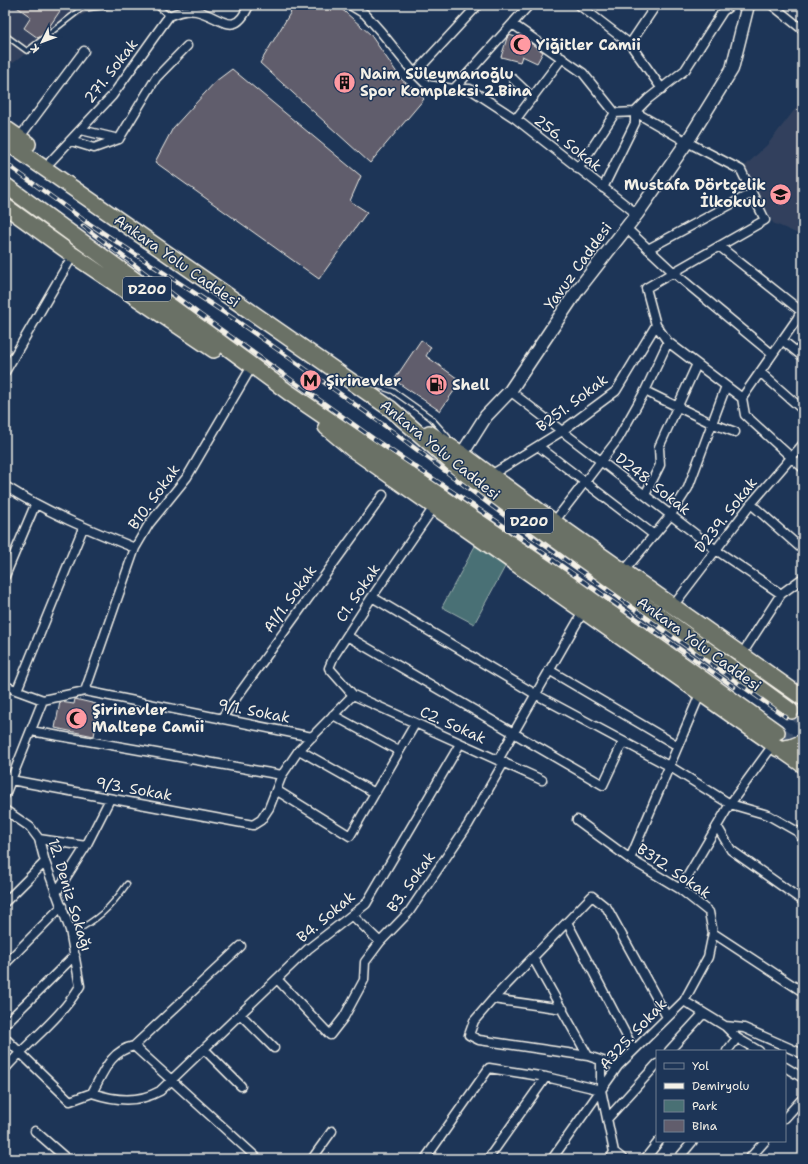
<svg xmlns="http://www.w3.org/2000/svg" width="808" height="1164" font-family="'Shantell Sans',sans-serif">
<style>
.built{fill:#31415d}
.green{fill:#497074;stroke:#9eb0ae}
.building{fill:#615d6c;stroke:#f4f1e8}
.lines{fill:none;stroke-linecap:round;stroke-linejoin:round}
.highway-tunnel{stroke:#3d516d;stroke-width:15;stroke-dasharray:15 8;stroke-linecap:butt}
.lane-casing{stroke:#f4f1e8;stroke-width:7}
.street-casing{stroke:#f4f1e8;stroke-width:11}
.secondary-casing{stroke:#f4f1e8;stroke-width:15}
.highway-casing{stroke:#f4f1e8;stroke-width:18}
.lane{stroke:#1d3557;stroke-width:4}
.street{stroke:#1d3557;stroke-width:8}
.secondary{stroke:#1d3557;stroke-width:12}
.highway{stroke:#6a7166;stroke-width:15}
.rail-casing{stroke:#f4f1e8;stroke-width:4.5}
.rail{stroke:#1d3557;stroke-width:3;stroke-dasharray:9;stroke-linecap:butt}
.labels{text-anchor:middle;stroke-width:3;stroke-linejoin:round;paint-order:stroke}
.shield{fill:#1d3557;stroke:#b4b9bc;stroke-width:1}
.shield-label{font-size:14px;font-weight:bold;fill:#f4f1e8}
.poi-label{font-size:15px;font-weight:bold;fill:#f4f1e8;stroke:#1d3557;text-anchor:start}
.street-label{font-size:15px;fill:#f4f1e8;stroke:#1d3557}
</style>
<rect width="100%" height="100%" fill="#1d3557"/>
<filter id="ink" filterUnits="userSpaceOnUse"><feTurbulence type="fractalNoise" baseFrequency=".025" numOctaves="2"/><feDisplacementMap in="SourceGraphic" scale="8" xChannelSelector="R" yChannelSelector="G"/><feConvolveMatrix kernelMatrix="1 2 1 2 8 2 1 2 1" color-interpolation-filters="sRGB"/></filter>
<g filter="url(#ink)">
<path class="built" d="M5,5H103L74,19L13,63L5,59Z
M803,99V236L773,223L745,166L768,144Z"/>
<path class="green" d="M475,546L507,563L474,624L442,607Z"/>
<path class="building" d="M14,5H64L45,33L38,38L24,28L31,17Z
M295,5H337L370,34L402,80L417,91L424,99L370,163L260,63Z
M509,35L526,40L543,52L537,63L522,56L520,62L501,57L507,38Z
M232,69L361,176L350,201L367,212L319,279L155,162L173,128L216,81Z
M421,340L431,347L426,356L461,381L440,411L394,380Z
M75,699L96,704L95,709L99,710L94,736L55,728L60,702L74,704Z"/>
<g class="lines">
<path class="highway-tunnel" d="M791,711L803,719
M777,732L803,750"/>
<defs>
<path id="lane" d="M156,5L169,16
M5,35L27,51L81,9L114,5
M360,380L393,391L431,418L448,437
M71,934C98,919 109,910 127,884"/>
<path id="street" d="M350,5L365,14L381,32L410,68L427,85L454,89H470L516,119L637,214
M579,5L630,44L662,89
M772,5L803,30
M514,25L583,73L615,113
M630,44L656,5
M415,73L478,5
M513,79L533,98
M454,89L529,5
M516,119L562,58
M81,130L119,139
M19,138L84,51
M71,141L94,148L119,139L156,78L187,46
M51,161L112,96L169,16C178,12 187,9 196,11C221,16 234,40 249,5
M578,169L615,113L635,112L648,99L685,70L723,11L731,5
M603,188L635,123V112
M626,228L673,272L772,354
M719,246L801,311
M648,249L752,193
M656,325L668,342L742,398
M782,340L803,357
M5,372L73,255
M760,372L803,410
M510,391L716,550L781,594
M645,391L711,423L735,432
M742,398L797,319L803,307
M742,398L745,415L803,468
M538,446L654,535
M491,475L562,431L616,391L656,325L646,288L765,220L741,170L687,142L635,112
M5,486C46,512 90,530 135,548
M645,495L660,465L659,447L697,364
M751,504L803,550
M434,507L372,597L334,656L329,668L353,695L542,780
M554,522L618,439L645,391L668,342
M624,571L670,516L688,488L726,386
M5,576L35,505
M372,597L535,694L669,766L730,804L768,815L798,832L803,840
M673,606L751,504L803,444
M347,636L603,785L623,742
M742,654L781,594L803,578
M549,670L678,746
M5,686L43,700L85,691L312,737
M17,690L83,528
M85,691L135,548L149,524L187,477L248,373
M333,715L399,751
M221,719L383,495
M31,731L282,775
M299,750L375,793
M498,760L583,612
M5,775L11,780L253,825L261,820L269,808L282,775L299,750L353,695
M276,790L350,836L415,724
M5,795L43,700
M5,810L30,827L39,839L45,862L70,930L80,986C61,1018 29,1041 5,1069
M577,820L630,859L680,889L709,912L713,933L803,992
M717,826L731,850L803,901
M39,839L86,846
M630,859L700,694
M680,889L730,804L773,745
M56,893L86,846L110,799
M5,902L45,862
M352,915L380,942
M567,922L634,1050
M533,958L588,1056L618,1066
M5,964L62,906
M277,979L330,1035L344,1017L364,980L365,962L380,942L409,912L468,825L504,762
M493,999L563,1009
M684,1001L725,1026L737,1038L759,1051
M240,1014L274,1048
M5,1024L75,955
M725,1026L744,1028L803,1054
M5,1038L70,1101L92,1093C103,1073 110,1051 134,1046
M134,1046L258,1159
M134,1046L241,946
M204,1049L241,1086
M669,1051L703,1014
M727,1051L737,1038
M588,1056L479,1040L469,1035L474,1021L493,999L592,896L607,908L667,1017
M601,1061V1090L614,1152L610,1159
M785,1067L803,1078
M92,1093C116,1101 138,1103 160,1091L308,949L366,904L460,744
M608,1118L657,1064
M785,1118L803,1098
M35,1131L67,1159
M614,1152L623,1159
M312,1159L332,1131
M425,1159L489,1068L546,1077L601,1090
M488,1159L546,1077
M552,1159L618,1066L684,1001L708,957L713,933
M645,1159L659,1141
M678,1159L693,1141
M749,1159L765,1141"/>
<path id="secondary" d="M462,454L486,416L510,391L577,291L637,214L687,142L732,69L748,5"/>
<path id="highway" d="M5,128L28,144
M5,141L391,409L461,471L791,711
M5,185L288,392L561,578L777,732
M5,206L73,255L214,350
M326,427L352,449L803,765
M429,433L462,454L554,522L803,698
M778,749L791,747L803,742"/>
</defs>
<use href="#lane" class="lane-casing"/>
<use href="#street" class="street-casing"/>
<use href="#secondary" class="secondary-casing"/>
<use href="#highway" class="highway-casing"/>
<use href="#lane" class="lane"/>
<use href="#street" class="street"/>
<use href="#secondary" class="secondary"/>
<use href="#highway" class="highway"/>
<defs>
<path id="rail" d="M5,163L85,221L234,319L311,373L392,431L533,537L786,717
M83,226L199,314L374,439L529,543L734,687"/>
</defs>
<use href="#rail" class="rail-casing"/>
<use href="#rail" class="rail"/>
</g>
</g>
<defs>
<symbol id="mosque-disc" viewBox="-11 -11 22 22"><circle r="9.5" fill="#ff9aa2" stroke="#1d3557"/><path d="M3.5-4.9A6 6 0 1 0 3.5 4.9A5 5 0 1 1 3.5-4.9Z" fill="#111"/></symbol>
<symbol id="building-disc" viewBox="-11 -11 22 22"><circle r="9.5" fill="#ff9aa2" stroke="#1d3557"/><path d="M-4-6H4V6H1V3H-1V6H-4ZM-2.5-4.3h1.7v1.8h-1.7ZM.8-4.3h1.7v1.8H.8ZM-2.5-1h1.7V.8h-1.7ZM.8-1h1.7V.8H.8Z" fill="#111"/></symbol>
<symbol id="school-disc" viewBox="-11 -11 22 22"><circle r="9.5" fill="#ff9aa2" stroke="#1d3557"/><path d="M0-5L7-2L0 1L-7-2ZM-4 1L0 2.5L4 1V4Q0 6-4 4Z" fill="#111"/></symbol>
<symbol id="metro-disc" viewBox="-11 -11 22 22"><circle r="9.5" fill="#ff9aa2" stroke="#1d3557"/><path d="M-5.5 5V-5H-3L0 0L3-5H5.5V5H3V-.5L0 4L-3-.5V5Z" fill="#111"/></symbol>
<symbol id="fuel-disc" viewBox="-11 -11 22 22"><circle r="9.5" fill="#ff9aa2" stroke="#1d3557"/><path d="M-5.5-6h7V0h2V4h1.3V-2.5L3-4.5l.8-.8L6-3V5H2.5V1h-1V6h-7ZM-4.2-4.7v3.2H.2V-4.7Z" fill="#111"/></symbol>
</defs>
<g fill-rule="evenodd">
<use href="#mosque-disc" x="508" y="32" width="25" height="25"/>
<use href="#building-disc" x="332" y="70" width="25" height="25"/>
<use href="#school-disc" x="768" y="182" width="25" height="25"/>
<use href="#metro-disc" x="298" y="368" width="25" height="25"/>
<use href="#fuel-disc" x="424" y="372" width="25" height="25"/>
<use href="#mosque-disc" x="64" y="706" width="25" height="25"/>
</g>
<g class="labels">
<g class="shield">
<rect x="123" y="277" width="48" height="24" rx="3"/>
<rect x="505" y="509" width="48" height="24" rx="3"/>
</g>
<g class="shield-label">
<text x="147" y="294">D200</text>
<text x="529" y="526">D200</text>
</g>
<g class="poi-label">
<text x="536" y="50">Yiğitler Camii</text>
<text x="360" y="79">Naim Süleymanoğlu<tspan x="360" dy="17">Spor Kompleksi 2.Bina</tspan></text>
<text x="766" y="190" text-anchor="end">Mustafa Dörtçelik<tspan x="766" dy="17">İlkokulu</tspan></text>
<text x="326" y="386">Şirinevler</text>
<text x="452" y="390">Shell</text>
<text x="92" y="715">Şirinevler<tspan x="92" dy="17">Maltepe Camii</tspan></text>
</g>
<g class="street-label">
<text transform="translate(111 71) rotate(-52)" y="5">271. Sokak</text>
<text transform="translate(568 143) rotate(38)" y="5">256. Sokak</text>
<text transform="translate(177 261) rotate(35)" y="5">Ankara Yolu Caddesi</text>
<text transform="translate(578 266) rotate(-54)" y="5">Yavuz Caddesi</text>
<text transform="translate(572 403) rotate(-37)" y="5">B251. Sokak</text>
<text transform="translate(440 450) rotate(39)" y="5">Ankara Yolu Caddesi</text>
<text transform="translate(653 484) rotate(38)" y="5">D248. Sokak</text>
<text transform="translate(154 497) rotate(-54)" y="5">B10. Sokak</text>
<text transform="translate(726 515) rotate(-52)" y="5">D239. Sokak</text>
<text transform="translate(358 593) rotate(-56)" y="5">C1. Sokak</text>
<text transform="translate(290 599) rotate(-54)" y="5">A1/1. Sokak</text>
<text transform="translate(699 644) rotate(36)" y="5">Ankara Yolu Caddesi</text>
<text transform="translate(254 711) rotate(11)" y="5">9/1. Sokak</text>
<text transform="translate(453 725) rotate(24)" y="5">C2. Sokak</text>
<text transform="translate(134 789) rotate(10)" y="5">9/3. Sokak</text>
<text transform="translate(674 871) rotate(34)" y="5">B312. Sokak</text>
<text transform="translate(411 882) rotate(-54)" y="5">B3. Sokak</text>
<text transform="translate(70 895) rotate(73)" y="5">12. Deniz Sokağı</text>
<text transform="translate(326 917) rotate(-40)" y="5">B4. Sokak</text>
<text transform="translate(633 1034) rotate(-47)" y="5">A325. Sokak</text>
</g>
</g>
<rect width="808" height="1164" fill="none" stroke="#1d3557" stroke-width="20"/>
<rect x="10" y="10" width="788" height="1144" fill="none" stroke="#f4f1e8" stroke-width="1.5" filter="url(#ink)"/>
<rect x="656" y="1050" width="130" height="92" fill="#1d3557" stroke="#738091"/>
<rect x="664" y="1063" width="20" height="6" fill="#1d3557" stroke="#738091"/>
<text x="692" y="1070" font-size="12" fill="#f4f1e8">Yol</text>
<rect x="664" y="1083" width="20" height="6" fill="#f4f1e8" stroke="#738091"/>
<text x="692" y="1090" font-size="12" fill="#f4f1e8">Demiryolu</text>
<rect x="664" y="1100" width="20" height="12" fill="#497074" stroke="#738091"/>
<text x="692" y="1110" font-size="12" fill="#f4f1e8">Park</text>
<rect x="664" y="1120" width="20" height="12" fill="#615d6c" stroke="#738091"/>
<text x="692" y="1130" font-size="12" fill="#f4f1e8">Bina</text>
<g transform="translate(42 42) rotate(228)" stroke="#1d3557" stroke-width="3" paint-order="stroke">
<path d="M0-3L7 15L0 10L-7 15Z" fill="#f4f1e8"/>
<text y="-6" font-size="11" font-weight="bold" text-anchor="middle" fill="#f4f1e8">K</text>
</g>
</svg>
